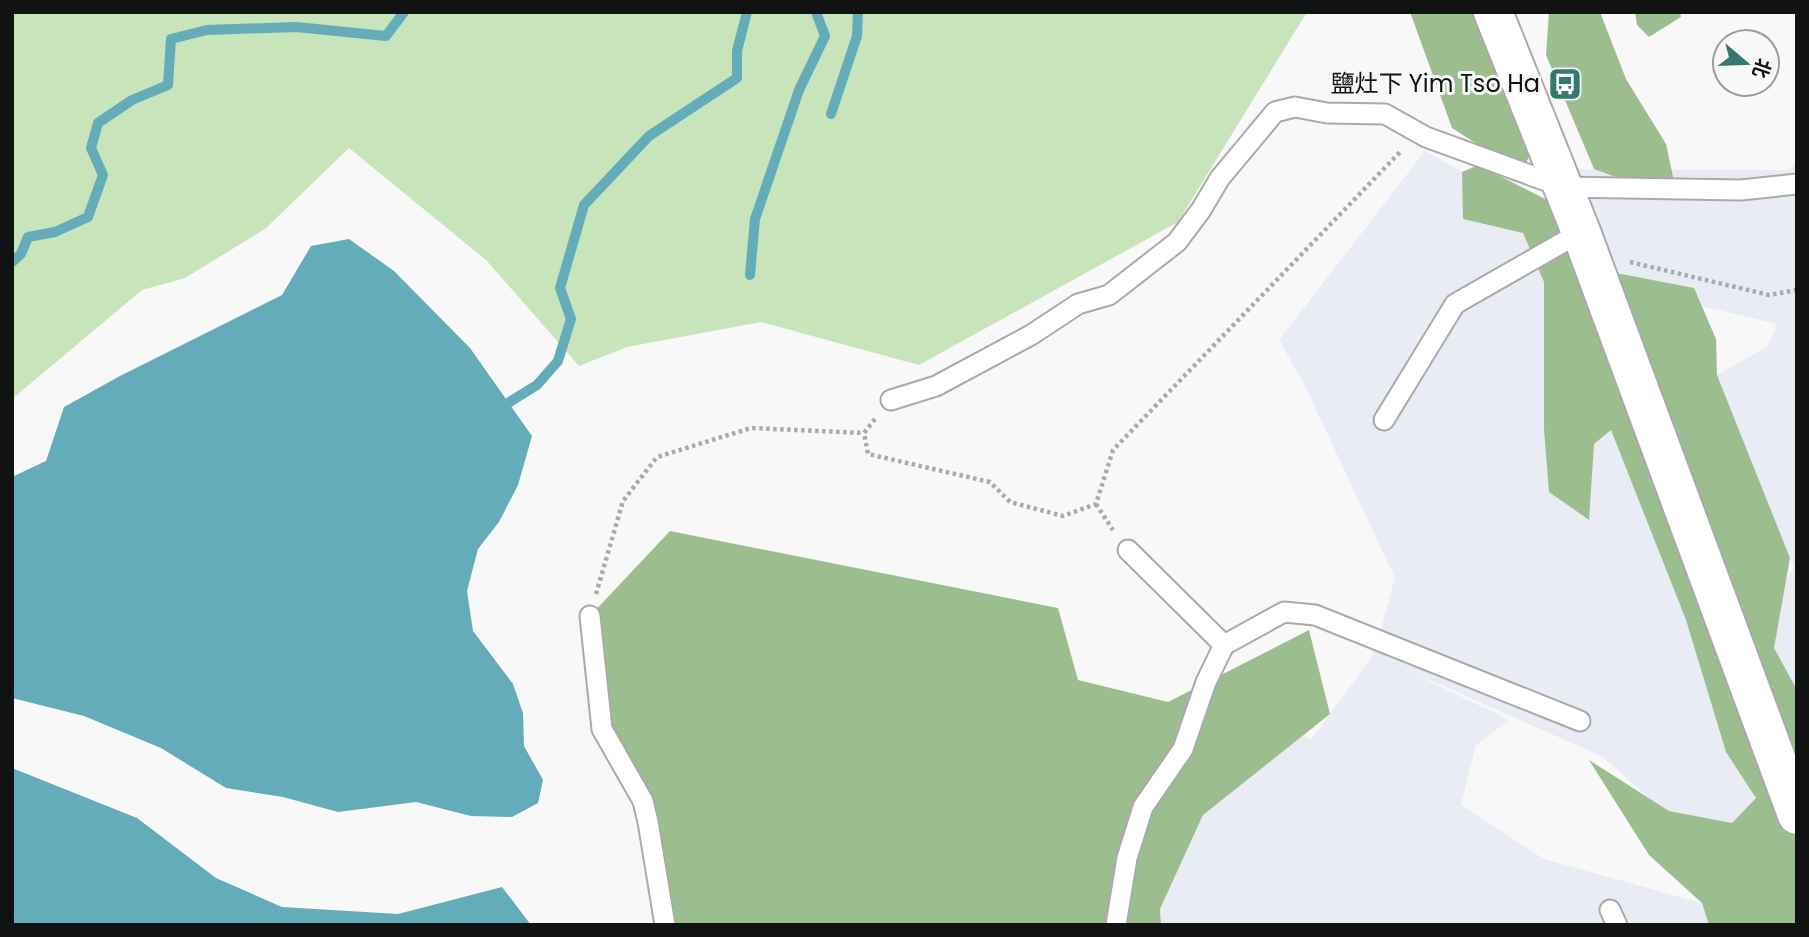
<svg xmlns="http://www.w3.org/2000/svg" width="1809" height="937" font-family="Poppins,'Noto Sans SC',sans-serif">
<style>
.built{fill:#e9ecf4}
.green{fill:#c7e4bb}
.forest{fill:#9cbe8f}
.water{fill:#64acb9}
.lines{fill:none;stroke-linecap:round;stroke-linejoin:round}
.stream{stroke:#64acb9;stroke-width:10}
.service-casing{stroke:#aaaaab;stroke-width:23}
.secondary-casing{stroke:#aaaaab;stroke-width:42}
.path{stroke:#a9aaaa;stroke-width:4.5;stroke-dasharray:3.5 3.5;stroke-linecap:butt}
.service{stroke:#fff;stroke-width:19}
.secondary{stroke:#fff;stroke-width:38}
.labels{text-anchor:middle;stroke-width:6;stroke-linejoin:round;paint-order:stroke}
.poi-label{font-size:24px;fill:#111212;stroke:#f8f8f9;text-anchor:end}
</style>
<rect width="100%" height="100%" fill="#f8f8f9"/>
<path class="built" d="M1425,151L1524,207L1773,842L1660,808L1603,757L1403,668L1509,720L1476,745L1461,805L1544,859L1712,906L1721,925H1161L1160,909L1203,815L1241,691L1311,740L1374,654L1395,578L1304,384L1279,340Z
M1797,163V747L1752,629L1794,568L1717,375L1768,346L1777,324L1617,286L1565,169L1789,170Z"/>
<path class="green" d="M12,12H1307L1178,222L919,365L761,322L627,347L579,366L486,260L349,148L265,229L185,278L142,290L12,399Z"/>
<path class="forest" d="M1410,12H1494L1545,127L1521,172L1452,128Z
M1549,12H1600L1626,79L1666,144L1678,200L1594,169L1546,55Z
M1635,12H1680L1681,17L1649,37L1637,25Z
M1478,165L1547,200L1611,272L1694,288L1716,339L1717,375L1790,558L1774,648L1797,690V925H1709L1702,903L1649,855L1589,760L1669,811L1732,823L1756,798L1726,752L1686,620L1611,430L1594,444L1589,520L1549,492L1544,429V282L1523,233L1463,219L1462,172Z
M670,531L1058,608L1078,680L1168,702L1309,630L1330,714L1203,815L1160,909L1161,925H665L643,801L600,712L590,616Z"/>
<path class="water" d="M349,239L394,271L470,348L532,436L518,485L499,522L478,549L467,591L473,631L513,684L523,713L524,746L543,780L538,803L512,817L471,816L416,802L338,812L283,797L226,788L161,748L84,716L12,698V477L46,461L64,407L120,376L282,295L311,246Z
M12,768L137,818L216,878L282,907L398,914L502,887L531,925H12Z"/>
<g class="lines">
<path class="stream" d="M831,114L857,36L858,12
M12,262L21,254L28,237L55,232L88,217L103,175L91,148L98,123L132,100L168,85L171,39L207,30L296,27L386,36L404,12
M750,275L755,219L799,90L825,36L816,12
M508,403L537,385L558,361L571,319L560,288L584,205L649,136L737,78V51L747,12"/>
<defs>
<path id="service" d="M891,400L936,386L1031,335L1078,304L1109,295L1177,242L1201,210L1220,178L1275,112L1295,107L1327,113L1385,114L1426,137L1563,187L1741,190L1797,184
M1384,420L1455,304L1581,232
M590,616L602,729L643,801L648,822L665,925
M1224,645L1284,612L1315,615L1580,721
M1610,910L1617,925
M1116,925L1127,858L1143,807L1183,749L1206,682L1224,645L1128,550"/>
<path id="secondary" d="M1493,12L1581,232L1797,815"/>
</defs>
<use href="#service" class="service-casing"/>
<use href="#secondary" class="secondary-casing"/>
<path class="path" d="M1630,262L1769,295L1797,290
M875,419L864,433L868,454L990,482L1010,502L1063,516L1096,504L1113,450L1401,151
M1096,504L1113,530
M596,594L623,501L657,457L751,428L864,433"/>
<use href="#service" class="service"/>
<use href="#secondary" class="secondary"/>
</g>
<defs>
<symbol id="bus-square" viewBox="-11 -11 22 22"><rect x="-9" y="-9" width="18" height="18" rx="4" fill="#34796d" stroke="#f8f8f9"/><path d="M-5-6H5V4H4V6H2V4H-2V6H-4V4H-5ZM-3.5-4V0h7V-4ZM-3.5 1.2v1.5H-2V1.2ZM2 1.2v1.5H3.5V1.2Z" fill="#fff"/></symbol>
</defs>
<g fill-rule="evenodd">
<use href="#bus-square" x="1546" y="65" width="38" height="38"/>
</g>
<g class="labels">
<g class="poi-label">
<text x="1540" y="92">鹽灶下 Yim Tso Ha</text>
</g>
</g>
<rect width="1809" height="937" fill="none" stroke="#111212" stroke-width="28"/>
<g transform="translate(1746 63) rotate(109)"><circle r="33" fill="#f8f8f9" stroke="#9c9c9d" stroke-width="2"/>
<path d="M0-5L12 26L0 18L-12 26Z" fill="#34796d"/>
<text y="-10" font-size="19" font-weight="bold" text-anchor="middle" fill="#111212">北</text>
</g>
</svg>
